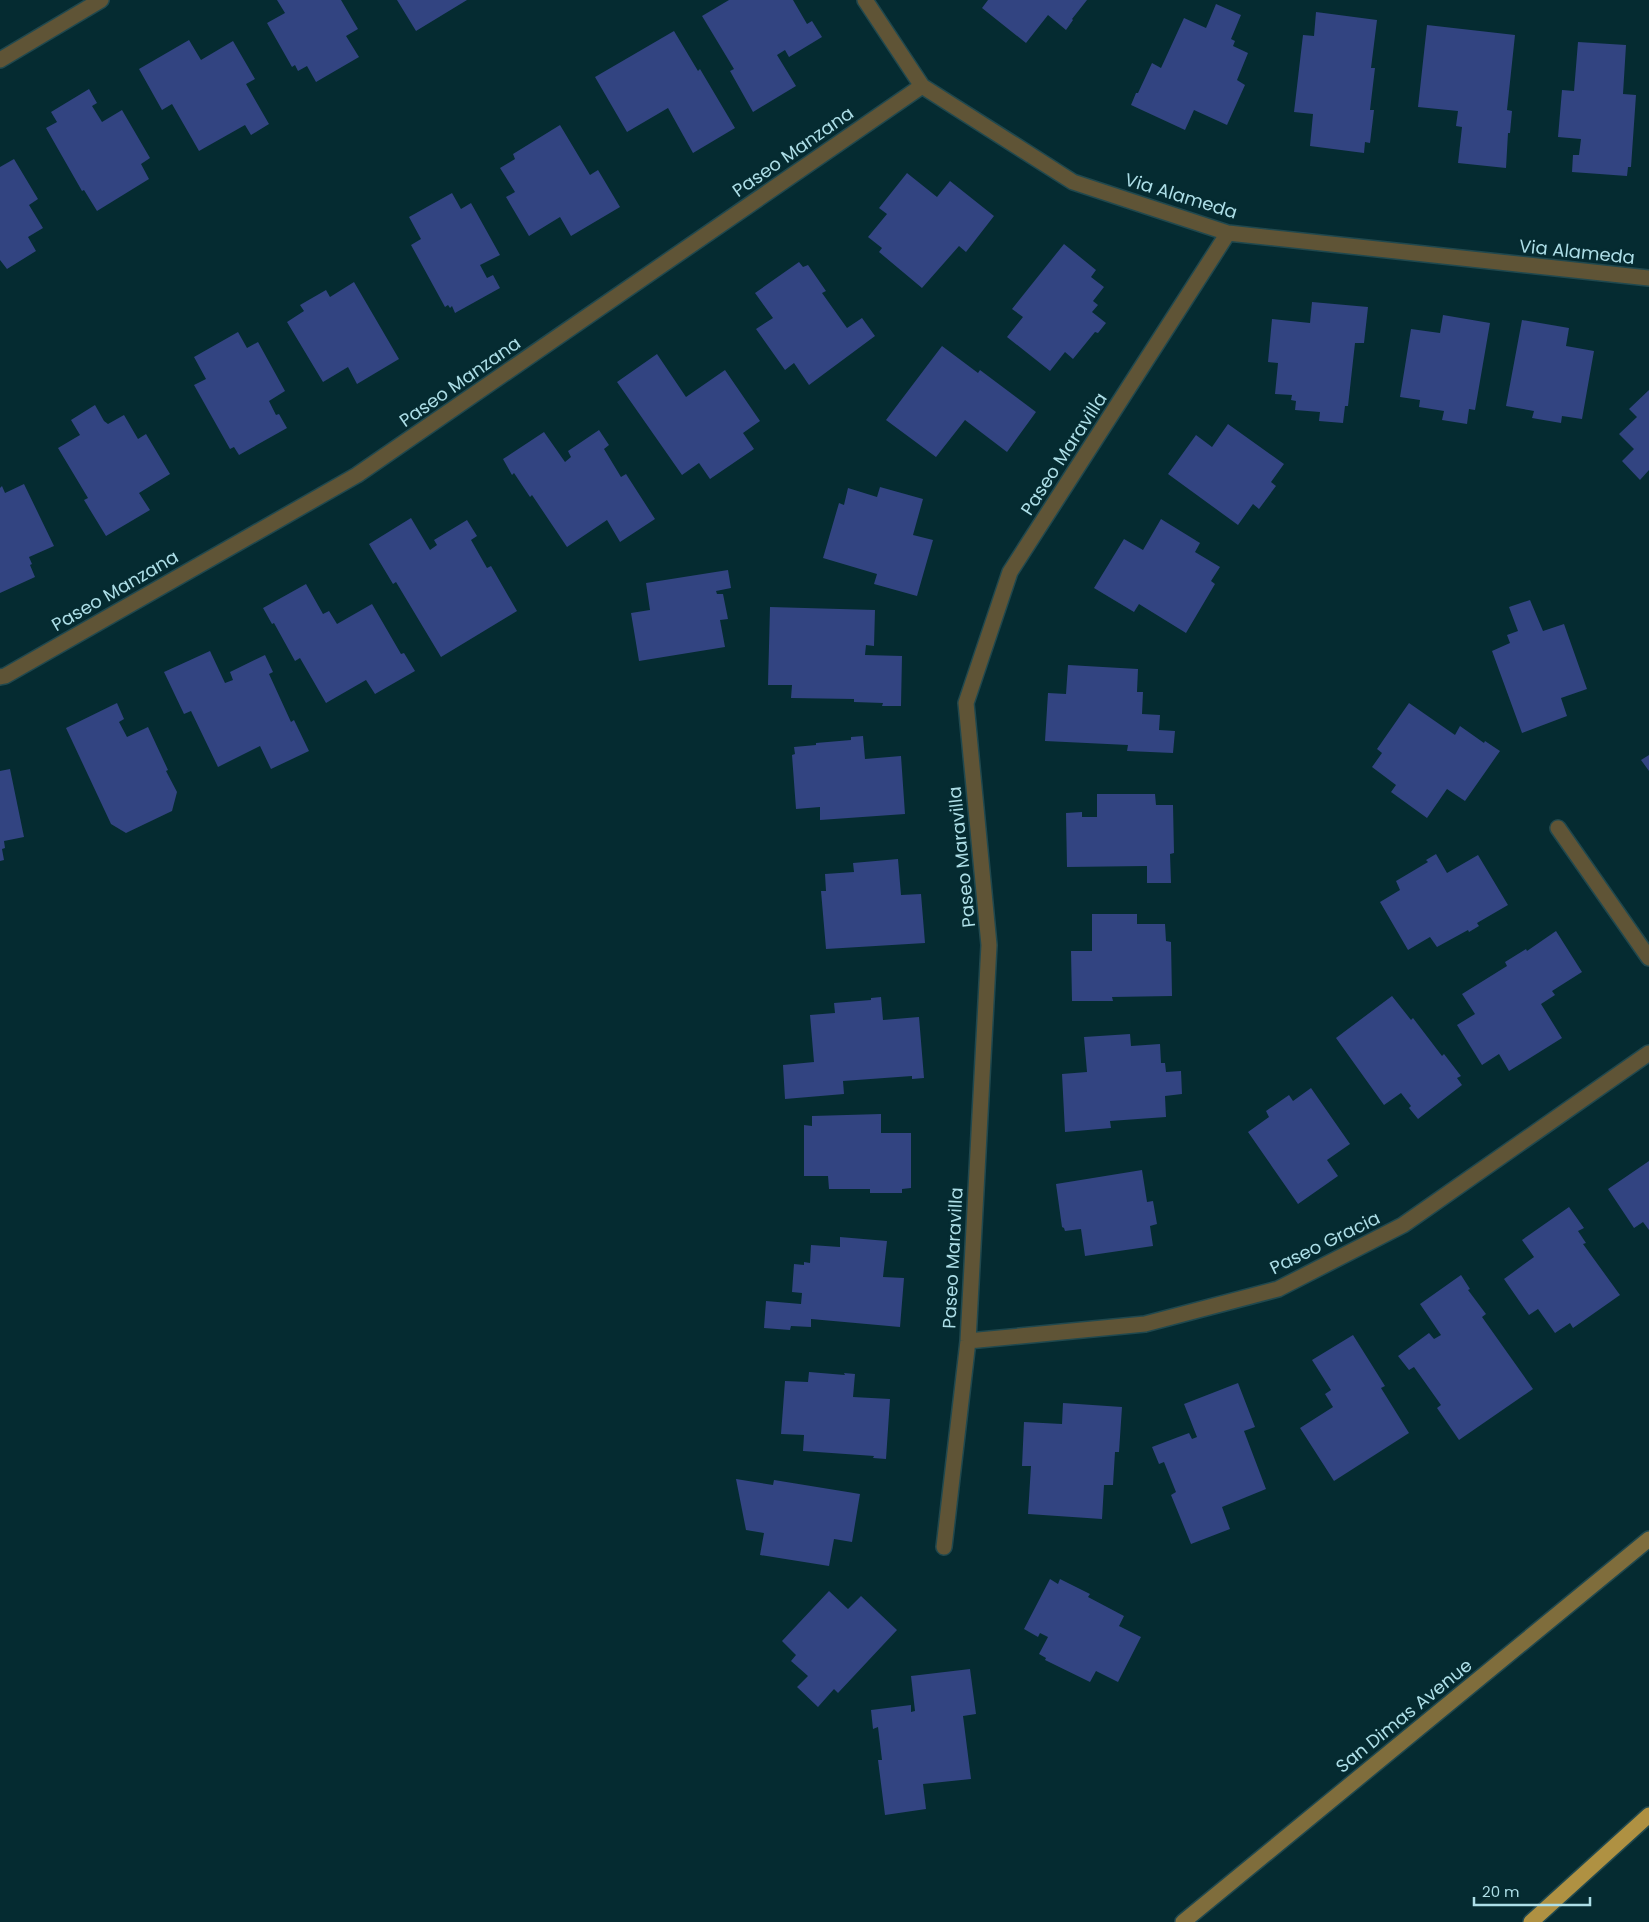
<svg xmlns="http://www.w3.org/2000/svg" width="1649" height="1922" font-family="Poppins,sans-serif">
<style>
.building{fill:#324481}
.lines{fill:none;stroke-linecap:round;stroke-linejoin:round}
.street-casing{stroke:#20484e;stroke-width:18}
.secondary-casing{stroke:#20484e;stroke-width:18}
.highway-casing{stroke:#20484e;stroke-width:18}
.street{stroke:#5f5436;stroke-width:15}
.secondary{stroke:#7f6d3c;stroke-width:15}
.highway{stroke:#af9142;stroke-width:15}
.labels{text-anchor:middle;stroke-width:4.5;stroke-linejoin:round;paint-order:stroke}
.street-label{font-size:18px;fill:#addee7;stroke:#052b31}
</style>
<rect width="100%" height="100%" fill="#052b31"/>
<path class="building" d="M277,0H341L358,29L346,36L359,57L316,82L307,66L298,71L295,65L292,67L267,23L285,13Z
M397,0H467L416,31Z
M729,0H793L807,24L812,21L822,37L789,57L785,50L777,55L796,86L753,112L730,71L734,69L702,16Z
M988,0H1087L1072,19L1073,20L1066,30L1048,15L1026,43L982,8Z
M1216,4L1241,15L1231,39L1235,41L1233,46L1248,53L1237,80L1245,85L1227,125L1194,110L1185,130L1131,105L1136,93H1138L1152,63L1161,68L1184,18L1206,28Z
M1316,12L1377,20L1371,68H1375L1370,110H1374L1370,143L1365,142L1364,153L1310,146L1313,114L1294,112L1303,35L1314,36Z
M1427,25L1515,35L1507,110L1512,111L1510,133H1508L1506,168L1458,163L1462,127L1456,126L1458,111L1418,107Z
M674,31L698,71L700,69L735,128L693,153L668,108L627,132L595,77Z
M189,40L201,60L233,41L255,79L246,84L269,124L251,135L245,125L199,151L172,104L162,110L139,69Z
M1578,42L1626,45L1623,94L1636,95L1631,167H1628L1627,176L1572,172L1573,155H1579L1581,139L1558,137L1562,90L1574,91Z
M89,89L97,103L92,106L102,122L122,110L150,158L141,164L149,179L97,211L84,190L82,191L46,128L57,122L51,112Z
M560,125L590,175L598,170L620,207L571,236L560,217L529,236L506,197L515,192L500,168L515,159L513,154Z
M14,159L38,199L29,205L43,228L28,237L36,251L7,269L0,260V167Z
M907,173L937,197L950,181L994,216L966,252L959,246L922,288L879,252L882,248L868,237L887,214L879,208Z
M452,193L461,209L471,203L500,255L480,265L487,278L493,275L500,288L455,313L452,306L450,308L448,305L445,307L411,245L421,239L409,217Z
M1064,244L1096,270L1091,277L1104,287L1093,301L1098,305L1092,312L1106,323L1098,333L1095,332L1073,359L1065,352L1050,371L1007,337L1023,317L1012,309Z
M799,262L803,267L808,265L826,291L822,293L847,328L862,318L875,336L809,385L794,363L785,370L756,329L773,318L755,293Z
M354,282L399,359L357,384L348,367L323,382L287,322L304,311L300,305L326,290L330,297Z
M1312,302L1368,307L1364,343H1355L1348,406H1345L1343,423L1319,421L1320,412L1295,410L1296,401L1291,400L1292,395L1275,394L1278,363L1268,362L1272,319L1310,323Z
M1443,315L1490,323L1475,410L1469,409L1467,424L1442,420L1444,411L1419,407L1420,400L1400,397L1411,329L1440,333Z
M1522,320L1569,328L1566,346L1594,351L1582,419L1562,416L1561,423L1532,418L1534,411L1506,406Z
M238,332L247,348L258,342L285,391L269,401L276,415L279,414L287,428L239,455L234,447L230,449L194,385L206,379L194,357Z
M942,346L978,373L980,370L1036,412L1007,452L965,420L936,457L886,420Z
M657,354L686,397L725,370L760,421L743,433L754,449L710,479L699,463L682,475L617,382Z
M1649,390V470L1640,480L1622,461L1634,449L1619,434L1637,417L1629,409Z
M95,405L104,421L108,424L124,415L138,439L146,434L170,474L139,493L150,510L106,536L84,500L88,498L58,448L80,435L71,420Z
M1228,424L1284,464L1271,482L1276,486L1259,509L1253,504L1238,525L1168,474L1196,435L1212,447Z
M599,430L609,445L604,449L621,477L626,474L655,519L620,542L607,520L567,547L532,495L530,497L514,473L512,475L503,459L544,432L565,462L571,457L568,451Z
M24,484L54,546L29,557L32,564L30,565L35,577L0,593V488L2,486L5,493Z
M880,487L923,499L913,535L933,540L917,596L874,584L877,574L823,558L839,503L844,505L848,488L877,497Z
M411,518L430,550L437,545L434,540L467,520L477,536L471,540L487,568L491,566L517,611L441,657L396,582L393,584L369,544Z
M1161,519L1200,543L1195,552L1220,567L1211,581L1215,584L1186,633L1139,604L1134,612L1094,588L1124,539L1143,550Z
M728,570L731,588L716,591L717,594H723L728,619L720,620L725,647L639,661L631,613L650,610L646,583Z
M306,584L323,614L329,611L337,624L372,604L401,654L404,653L415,671L375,694L366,680L326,703L300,658L295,661L274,623L272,624L263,608Z
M1530,600L1543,631L1564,624L1587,689L1561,698L1567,716L1522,733L1492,651L1510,643L1507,635L1518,631L1509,607Z
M770,607L875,610L874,646L866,645L865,655L902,656L901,706H882L883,703L854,702V699L791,698L792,685H768Z
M210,651L225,683L233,680L230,672L265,655L273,672L269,674L291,722L294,720L309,751L271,769L260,746L218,767L191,711L184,714L164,672Z
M1068,665L1138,669L1137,692H1143L1142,714L1160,715L1159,730L1175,731L1173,753L1127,751L1128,745L1045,741L1048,693L1066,694Z
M117,703L124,719L119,722L127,737L148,727L168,770L166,771L177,792L172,811L126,833L111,824L66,728Z
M1409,703L1455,735L1460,726L1484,743L1485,741L1500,751L1465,801L1447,789L1427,818L1391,792L1396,785L1372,767L1382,753L1377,749Z
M863,736L865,759L901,756L905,814L820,820V807L796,809L792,755L795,754L794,747L816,745V743L851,740V737Z
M1649,755V771L1641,760Z
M10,769L24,837L4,841L5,848L2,849L4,860L0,861V771Z
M1097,794H1155L1156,805H1173L1174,853L1170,854L1171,883H1147V866L1067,867L1066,813L1082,812V817H1097Z
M1436,854L1447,873L1478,855L1508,905L1477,923L1479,926L1469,932L1468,930L1437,947L1430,937L1408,950L1380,902L1400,890L1396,881L1428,862L1426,860Z
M898,859L901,895L921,894L925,943L826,949L821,891H826L825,874L854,872L853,863Z
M1092,914H1137V924H1165L1166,941L1171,942L1172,996L1112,997L1113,1001H1072L1071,951H1092Z
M1556,931L1582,972L1552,991L1555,995L1541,1004L1562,1038L1509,1071L1499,1054L1482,1065L1457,1025L1475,1014L1462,994L1507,966L1505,962L1526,949L1527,951Z
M1392,996L1411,1020L1413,1018L1442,1056L1444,1054L1461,1076L1457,1078L1462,1085L1418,1119L1409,1108L1411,1106L1401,1093L1384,1105L1336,1038Z
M881,997L883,1020L919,1017L924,1078L912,1079V1076L843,1081L844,1094L785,1099L783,1065L814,1062L810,1015L835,1013L834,1003L871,1000V998Z
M1130,1034L1131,1046L1160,1044L1161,1063H1165L1166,1072L1181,1071L1182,1094L1165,1096L1166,1117L1110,1121L1111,1128L1065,1132L1062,1074L1087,1072L1084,1037Z
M1311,1088L1350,1144L1327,1160L1338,1176L1298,1204L1248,1132L1269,1117L1266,1111L1289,1095L1293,1101Z
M881,1114V1133H911V1188L902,1189V1193H870V1189H829L828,1176H804V1125L812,1126V1116Z
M1649,1161V1230L1643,1222L1634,1228L1608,1189Z
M1142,1170L1147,1202L1153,1201L1157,1224L1150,1226L1153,1246L1085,1256L1081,1229L1065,1231L1064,1228L1062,1227L1056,1184Z
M1569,1207L1584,1228L1578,1231L1586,1243L1583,1244L1620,1295L1573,1328L1570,1323L1555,1333L1538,1309L1529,1315L1504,1279L1534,1257L1522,1240Z
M840,1237L887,1241L883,1277L904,1278L900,1327L811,1319V1327L791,1326L790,1330L764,1328L766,1301L801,1304L802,1293L792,1292L794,1264L804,1265V1262L810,1263L811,1245L840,1247Z
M1461,1275L1470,1289L1468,1290L1486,1314L1482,1317L1533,1389L1459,1440L1437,1408L1441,1405L1414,1367L1409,1370L1398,1356L1429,1333L1434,1339L1441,1335L1420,1304Z
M1353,1335L1385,1386L1381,1388L1409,1433L1334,1481L1300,1428L1333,1407L1325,1394L1331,1390L1312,1360Z
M809,1372L845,1375L844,1373L855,1374L853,1397L890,1399L886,1459L873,1458L874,1456L803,1451L804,1435L781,1434L785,1381L808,1382Z
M1238,1383L1255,1427L1244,1431L1266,1489L1222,1507L1230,1529L1191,1544L1171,1495L1176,1492L1164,1462L1159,1464L1152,1447L1189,1433L1192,1439L1197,1437L1184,1404Z
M1063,1403L1122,1407L1119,1452H1115L1113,1485H1104L1102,1519L1028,1514L1031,1466H1022L1024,1422L1062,1424Z
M736,1479L773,1485L774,1480L860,1494L852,1542L834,1539L829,1566L760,1555L764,1533L746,1530Z
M1050,1579L1058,1584L1060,1579L1090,1594L1088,1597L1124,1616L1119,1626L1141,1637L1118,1682L1096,1671L1090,1682L1045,1660L1046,1658L1039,1654L1048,1637L1040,1633L1038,1637L1024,1629Z
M829,1591L848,1609L861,1596L897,1630L838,1693L834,1689L818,1707L797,1687L808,1676L791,1661L796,1655L782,1641Z
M970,1669L976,1714L963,1716L971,1779L923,1784L926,1809L885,1815L878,1760H882L878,1727L873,1729L871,1710L911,1705V1712L915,1711L911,1676Z"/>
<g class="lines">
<defs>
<path id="street" d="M865,0L922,86L1073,182L1228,233L1649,278
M0,60L101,0
M0,677L5,676L357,475L922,86
M1558,828L1649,958
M968,1341L1145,1324L1278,1289L1403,1225L1649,1053
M944,1547L968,1341L989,945L966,703L1010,572L1228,233"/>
<path id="secondary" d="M1183,1922L1649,1539"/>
<path id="highway" d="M1531,1922L1649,1815"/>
</defs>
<use href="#street" class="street-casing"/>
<use href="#secondary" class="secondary-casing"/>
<use href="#highway" class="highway-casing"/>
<use href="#street" class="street"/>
<use href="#secondary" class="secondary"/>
<use href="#highway" class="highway"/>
</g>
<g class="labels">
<g class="street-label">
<text transform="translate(793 152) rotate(-35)" y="6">Paseo Manzana</text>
<text transform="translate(1181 196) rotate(17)" y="6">Via Alameda</text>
<text transform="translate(1577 252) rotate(6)" y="6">Via Alameda</text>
<text transform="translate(460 382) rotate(-35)" y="6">Paseo Manzana</text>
<text transform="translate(1064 454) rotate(-57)" y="6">Paseo Maravilla</text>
<text transform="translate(115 591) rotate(-30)" y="6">Paseo Manzana</text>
<text transform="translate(962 857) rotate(-96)" y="6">Paseo Maravilla</text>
<text transform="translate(1325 1243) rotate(-26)" y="6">Paseo Gracia</text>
<text transform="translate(953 1258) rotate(-87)" y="6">Paseo Maravilla</text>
<text transform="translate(1404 1716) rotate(-39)" y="6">San Dimas Avenue</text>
</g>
</g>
<path d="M1474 1897v8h116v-8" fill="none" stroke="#addee7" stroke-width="2.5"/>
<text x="1482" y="1897" font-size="15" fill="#addee7" stroke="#052b31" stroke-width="4" paint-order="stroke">20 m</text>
</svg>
